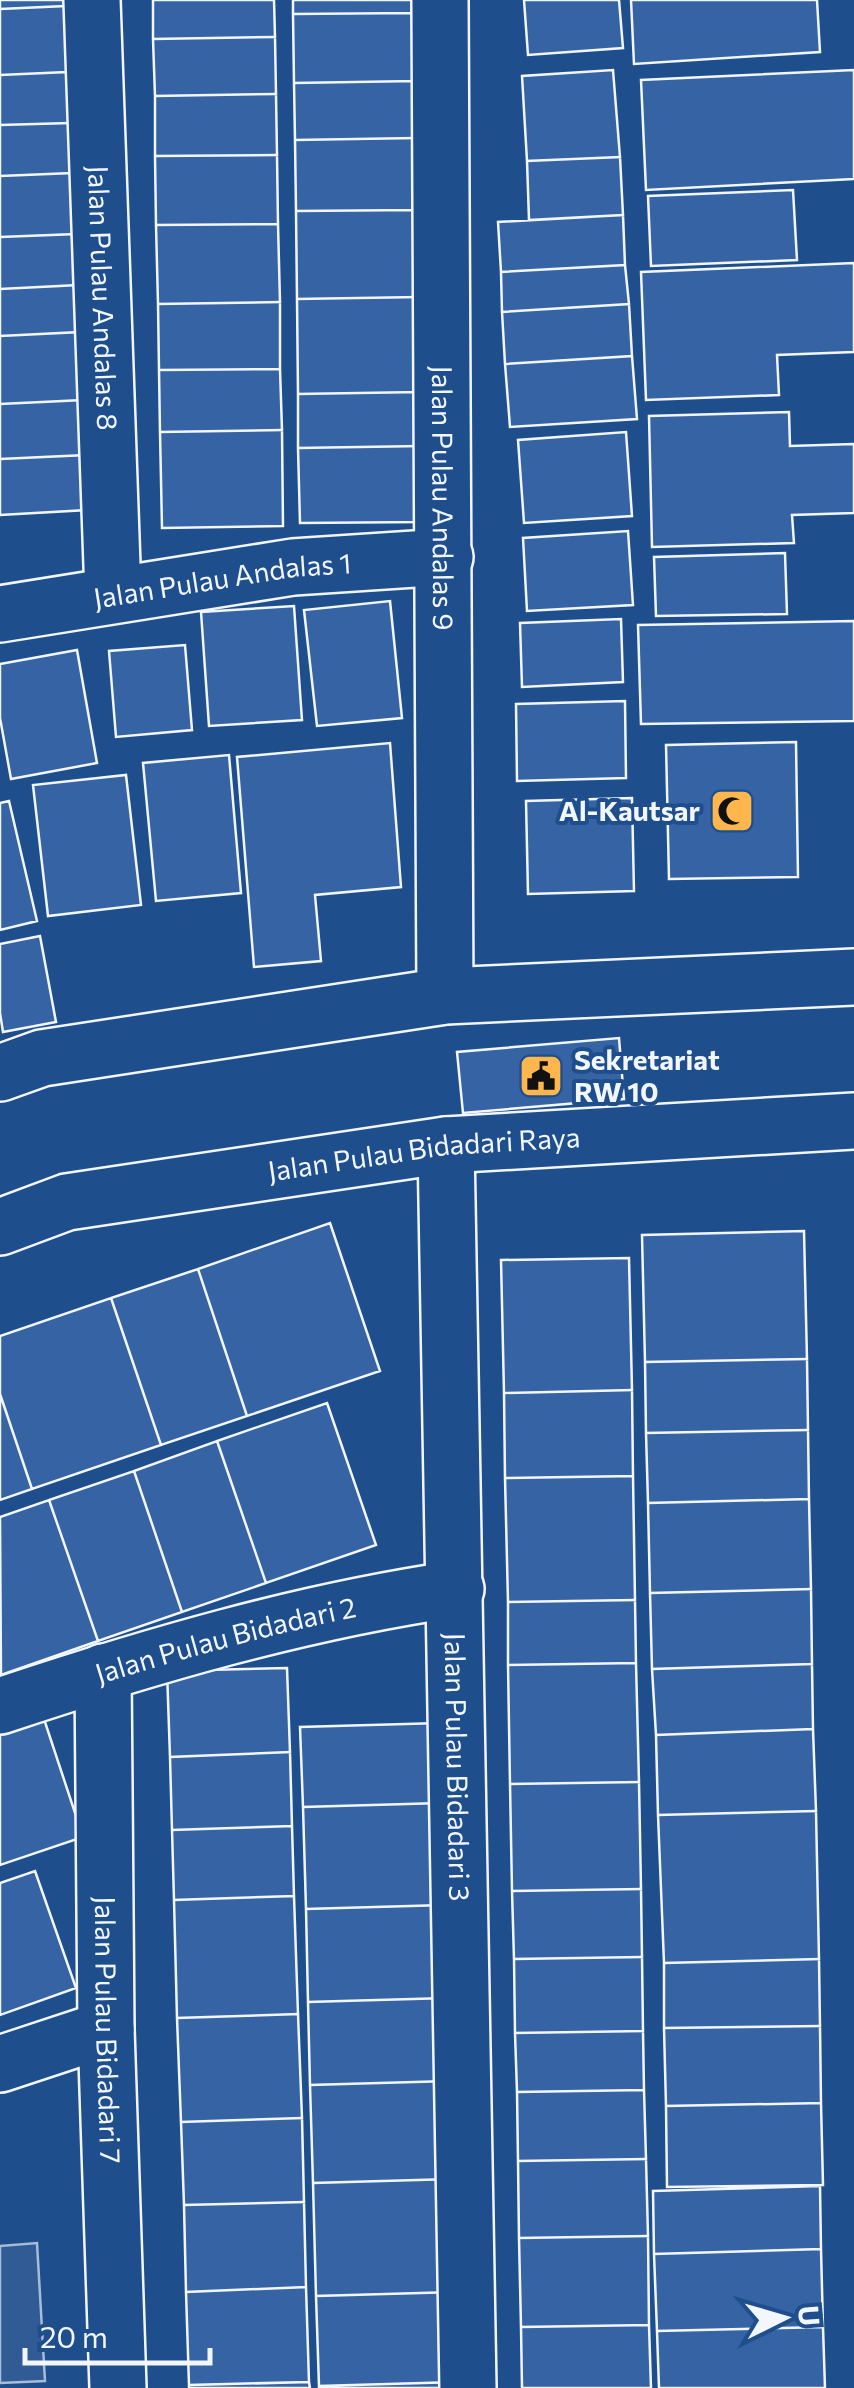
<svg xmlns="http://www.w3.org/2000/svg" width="854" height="2388" font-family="Commissioner,sans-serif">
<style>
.built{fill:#305b95;stroke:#a8bbd7;stroke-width:2.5}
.building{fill:#3563a3;stroke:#f2f6ff;stroke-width:2.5}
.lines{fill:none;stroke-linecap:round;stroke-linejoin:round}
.minor-casing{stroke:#f2f6ff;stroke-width:60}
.minor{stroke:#1f4e8c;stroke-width:55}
.labels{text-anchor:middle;stroke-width:8;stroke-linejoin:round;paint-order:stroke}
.street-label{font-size:28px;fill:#f2f6ff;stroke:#1f4e8c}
.poi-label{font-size:28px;font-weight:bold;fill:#f2f6ff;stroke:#1f4e8c;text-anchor:end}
</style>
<rect width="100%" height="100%" fill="#1f4e8c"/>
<path class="built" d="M37,2243L45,2381L0,2383V2246Z"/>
<path class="building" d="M0,0H64L65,6L0,9Z
M153,0H274L275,37L153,39Z
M293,0H415V13L293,14Z
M524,0H619L623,48L528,55Z
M631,0H817L820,52L634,64Z
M65,6L67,72L0,75V9Z
M415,13V81L294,83L293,14Z
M275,37L276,94L155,96L153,39Z
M613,70L620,157L527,161L522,76Z
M854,70V179L646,190L641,80Z
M67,72L70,123L0,125V75Z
M415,81L416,138L295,140L294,83Z
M276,94L277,155L155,156V96Z
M70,123L72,173L0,176V125Z
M416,138L417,210L296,211L295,140Z
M277,155L278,224L156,225L155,156Z
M620,157L623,215L529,220L527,161Z
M72,173L76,234L0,237V176Z
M793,190L797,260L651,266L648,196Z
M417,210L419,297L297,299L296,211Z
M623,215L625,265L501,272L498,222Z
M278,224L280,302L158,304L156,225Z
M76,234L78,285L0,289V237Z
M854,263V352L777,355L779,395L646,400L641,272Z
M625,265L629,304L502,312L501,272Z
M78,285L80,332L0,336V289Z
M419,297L420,392L298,394L297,299Z
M280,302V369L159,370L158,304Z
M629,304L632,356L505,364L502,312Z
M80,332L83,400L0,404V336Z
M632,356L637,419L510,427L505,364Z
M280,369L282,430L160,432L159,370Z
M420,392L421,446L298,448V394Z
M83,400L86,455L0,459V404Z
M789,412L790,446L854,444V513L792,515L794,543L652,547L649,416Z
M282,430L283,526L162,528L160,432Z
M626,432L632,516L524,523L518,440Z
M421,446L422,522L300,523L298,448Z
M86,455L87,510L0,515V459Z
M628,531L633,605L527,611L523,538Z
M785,553L787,614L656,616L654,557Z
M390,601L402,718L317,726L304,610Z
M294,606L302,720L209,726L201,612Z
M621,619L623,682L522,687L520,623Z
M854,621V721L641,724L638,625Z
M185,645L192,730L116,737L109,651Z
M77,650L97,763L11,779L0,718V664Z
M625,701L626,778L517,781L516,704Z
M796,742L798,877L669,879L666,745Z
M390,743L401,887L315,895L321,961L254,967L237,757Z
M229,755L241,893L156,901L143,763Z
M126,775L141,905L48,916L33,785Z
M632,798L634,891L528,894L526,801Z
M9,801L37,921L0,930V803Z
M40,936L56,1022L3,1032L0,1013V944Z
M619,1038L624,1099L463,1113L457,1052Z
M330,1223L380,1371L247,1416L198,1269Z
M804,1231L807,1359L645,1362L642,1235Z
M629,1258L632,1390L504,1393L501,1260Z
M198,1269L247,1416L161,1445L111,1298Z
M111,1298L161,1445L32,1489L0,1394V1336Z
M807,1359L808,1430L646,1433L645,1362Z
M632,1390L633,1476L505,1478L504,1393Z
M0,1394L32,1489L0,1500Z
M327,1403L376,1545L266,1583L217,1441Z
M808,1430L809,1499L648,1503L646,1433Z
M217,1441L266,1583L182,1612L134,1471Z
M134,1471L182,1612L98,1641L49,1500Z
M633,1476L635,1600L508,1602L505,1478Z
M809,1499L811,1589L650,1593L648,1503Z
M49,1500L98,1641L1,1675L0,1517Z
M811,1589L812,1664L652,1669L650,1593Z
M635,1600L636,1663L508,1665V1602Z
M636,1663L639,1782L510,1784L508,1665Z
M812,1664L813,1729L656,1735L652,1669Z
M287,1668L290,1752L170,1757L167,1671Z
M43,1716L83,1837L0,1865V1730Z
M440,1723L441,1803L303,1807L300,1727Z
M813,1729L816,1811L658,1815L656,1735Z
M290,1752L292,1826L172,1830L170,1757Z
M639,1782L641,1889L512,1891L510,1784Z
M441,1803L444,1905L306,1909L303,1807Z
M816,1811L819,1959L664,1963L658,1815Z
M292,1826L294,1896L174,1900L172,1830Z
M35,1871L76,1988L0,2015V1883Z
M641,1889L642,1957L514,1959L512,1891Z
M294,1896L298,2014L177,2018L174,1900Z
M444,1905L447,1998L308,2002L306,1909Z
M642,1957L643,2031L515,2033L514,1959Z
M819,1959L820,2026L664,2028V1963Z
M447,1998L449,2081L310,2085L308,2002Z
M298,2014L302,2118L181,2122L177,2018Z
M820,2026L821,2103L666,2106L664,2028Z
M643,2031L644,2090L517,2092L515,2033Z
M449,2081L452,2179L313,2183L310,2085Z
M644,2090L646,2159L518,2161L517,2092Z
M821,2103L823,2185L667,2187L666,2106Z
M302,2118L304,2202L184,2205L181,2122Z
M646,2159L648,2236L519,2238L518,2161Z
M452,2179L455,2292L316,2296L313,2183Z
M820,2186L821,2249L654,2254L653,2191Z
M304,2202L306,2287L186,2292L184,2205Z
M648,2236L649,2325L521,2327L519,2238Z
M821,2249L823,2327L657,2331L654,2254Z
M306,2287L309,2382L189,2385L186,2292Z
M455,2292L457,2382L319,2386L316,2296Z
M649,2325L651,2388H522L521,2327Z
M823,2327L825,2388H659L657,2331Z
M309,2382L310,2388H189V2385Z
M457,2382L458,2388H319V2386Z"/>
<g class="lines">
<defs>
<g id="minor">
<path id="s1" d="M92,0L113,594"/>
<path id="s2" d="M440,0L445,996"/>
<path id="s3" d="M0,614L293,567L445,557"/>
<path d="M0,1073L42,1058L445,996L854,977"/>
<path id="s4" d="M446,1145L468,2388"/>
<path id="s5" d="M0,1227L67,1202L446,1145L854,1121"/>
<path id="s6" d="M103,1672L106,2029L118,2388"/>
<path id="s7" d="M0,1706C150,1656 300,1612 456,1589"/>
<path d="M0,2064L106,2029"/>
</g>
</defs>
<use href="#minor" class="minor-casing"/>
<use href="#minor" class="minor"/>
</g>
<defs>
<symbol id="mosque-square" viewBox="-11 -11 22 22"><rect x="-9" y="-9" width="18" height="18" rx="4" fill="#ffb74d" stroke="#1f4e8c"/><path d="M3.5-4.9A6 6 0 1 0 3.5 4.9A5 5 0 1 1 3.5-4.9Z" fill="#111"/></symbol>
<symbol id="civic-square" viewBox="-11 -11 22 22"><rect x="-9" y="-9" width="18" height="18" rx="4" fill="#ffb74d" stroke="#1f4e8c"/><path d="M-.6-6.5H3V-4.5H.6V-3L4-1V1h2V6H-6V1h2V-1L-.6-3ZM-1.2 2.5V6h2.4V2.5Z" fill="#111"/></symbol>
</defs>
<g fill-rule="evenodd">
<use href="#mosque-square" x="707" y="786" width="50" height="50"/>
<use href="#civic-square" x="516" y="1051" width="50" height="50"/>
</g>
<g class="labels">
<g class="street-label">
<text dy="10" stroke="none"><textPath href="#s1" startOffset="298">Jalan Pulau Andalas 8</textPath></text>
<text dy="10" stroke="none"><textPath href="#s2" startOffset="498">Jalan Pulau Andalas 9</textPath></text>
<text dy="10" stroke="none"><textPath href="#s3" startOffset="225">Jalan Pulau Andalas 1</textPath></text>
<text dy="10" stroke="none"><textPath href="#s5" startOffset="432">Jalan Pulau Bidadari Raya</textPath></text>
<text dy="10" stroke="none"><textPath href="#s7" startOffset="235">Jalan Pulau Bidadari 2</textPath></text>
<text dy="10" stroke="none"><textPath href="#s4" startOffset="622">Jalan Pulau Bidadari 3</textPath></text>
<text dy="10" stroke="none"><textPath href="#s6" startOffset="358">Jalan Pulau Bidadari 7</textPath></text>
</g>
<g class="poi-label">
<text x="700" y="821">Al-Kautsar</text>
<text x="574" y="1070" text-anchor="start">Sekretariat<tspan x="574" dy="32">RW 10</tspan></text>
</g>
</g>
<g transform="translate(784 2318) rotate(85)" stroke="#1f4e8c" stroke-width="8" paint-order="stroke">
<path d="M0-8L18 38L0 25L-18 38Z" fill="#f2f6ff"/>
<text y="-15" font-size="28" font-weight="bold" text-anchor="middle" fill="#f2f6ff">U</text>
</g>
<path d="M25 2348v15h185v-15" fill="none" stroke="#f2f6ff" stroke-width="5"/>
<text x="40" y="2348" font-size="30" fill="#f2f6ff" stroke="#1f4e8c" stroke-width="8" paint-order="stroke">20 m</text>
</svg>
